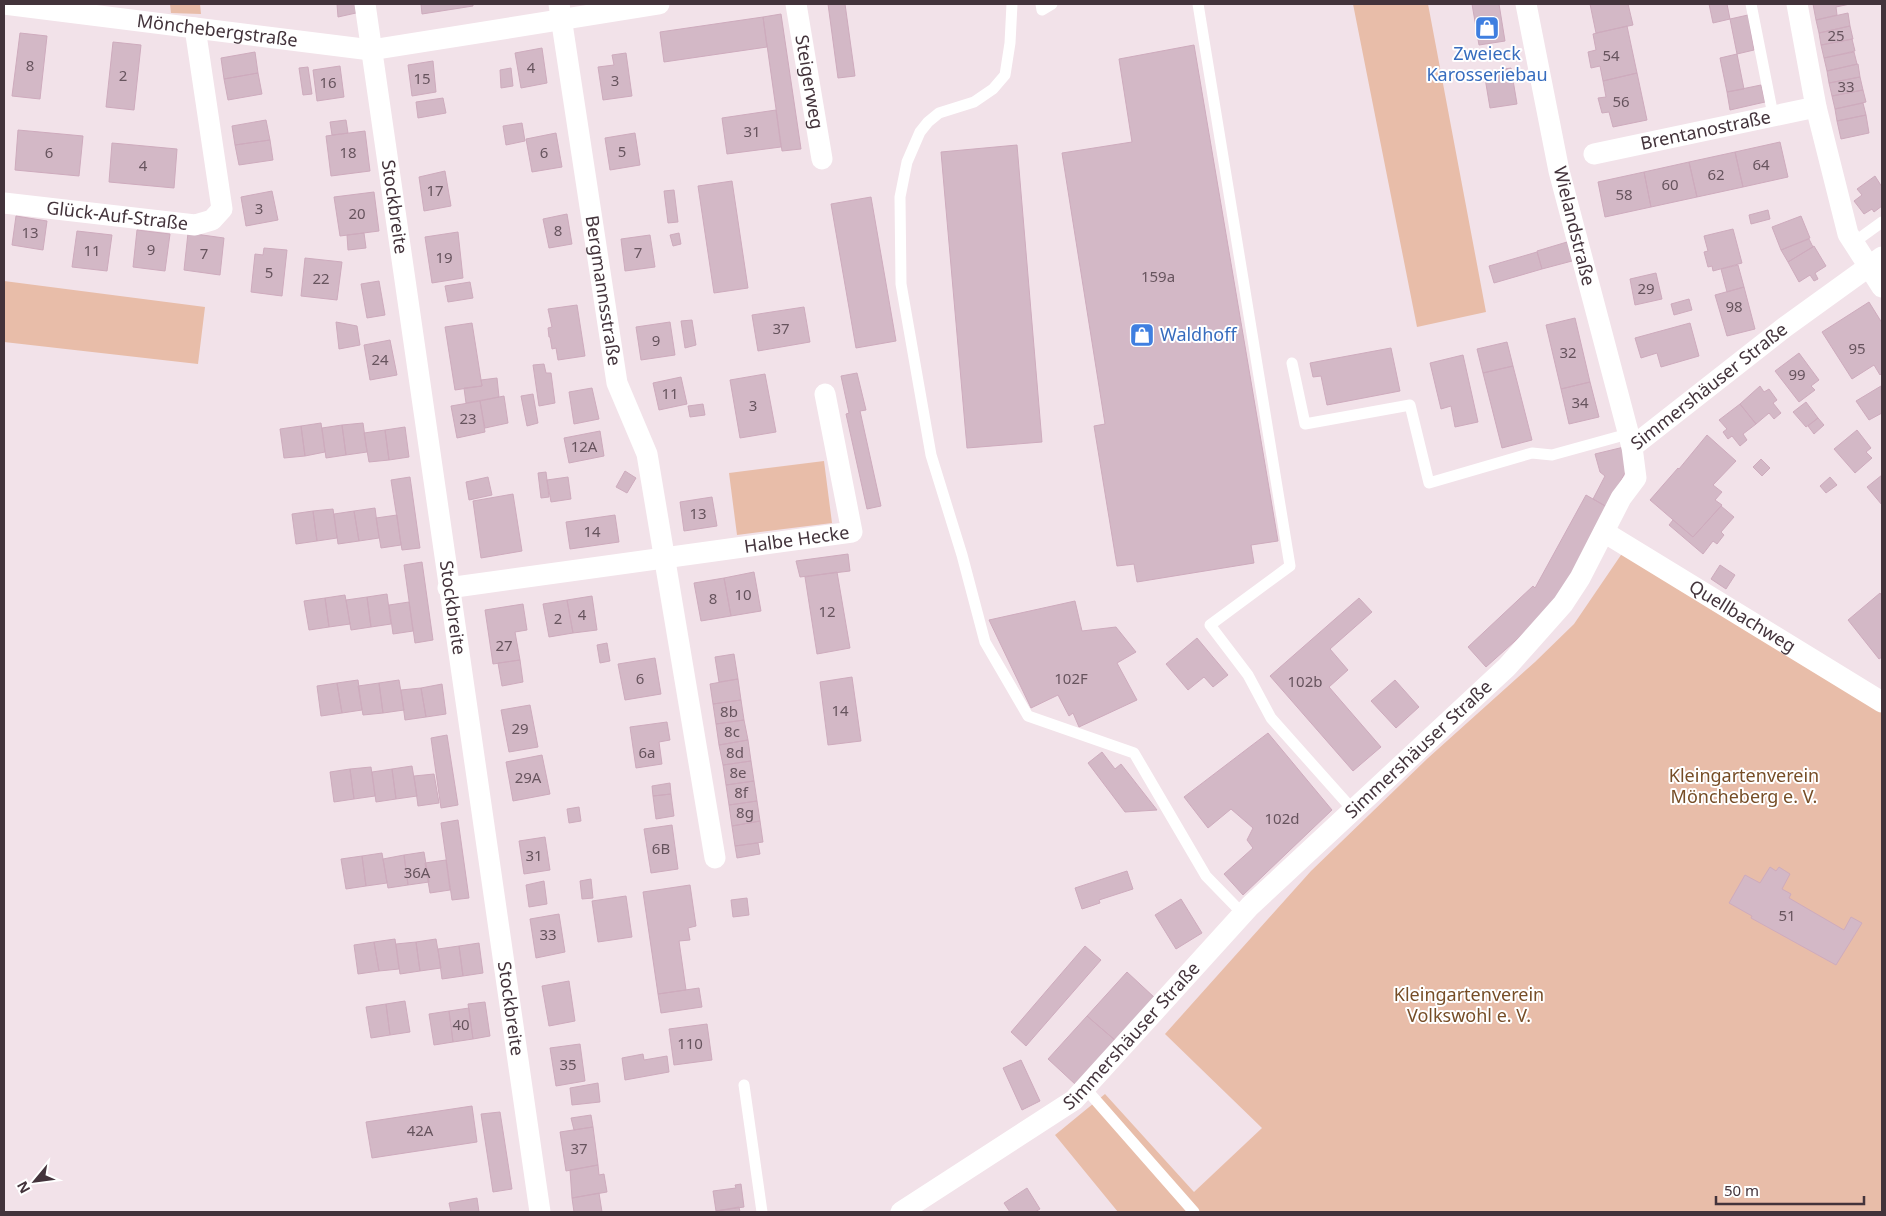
<svg xmlns="http://www.w3.org/2000/svg" width="1886" height="1216" font-family="'Noto Sans',sans-serif">
<style>
.green{fill:#e8bda9}
.building{fill:#d3b8c6;stroke:#ceabbd}
.lines{fill:none;stroke-linecap:round;stroke-linejoin:round}
.lane{stroke:#fff;stroke-width:11}
.street{stroke:#fff;stroke-width:21}
.labels{text-anchor:middle;stroke-width:4;stroke-linejoin:round;paint-order:stroke}
.number-label{font-size:15px;fill:#67545e}
.street-label{font-size:18px;fill:#43333b;stroke:#fff}
.shop-label{font-size:18px;fill:#366cbe;stroke:#fff}
.park-label{font-size:18px;fill:#764d26;stroke:#fff}
</style>
<rect width="100%" height="100%" fill="#f2e2e9"/>
<path class="green" d="M170,4H200L201,14L171,13Z
M1353,4H1428L1486,312L1417,327Z
M4,281L205,307L198,364L4,342Z
M824,461L832,523L737,535L729,473Z
M1623,552L1882,711V1212H1118L1055,1135L1105,1094L1194,1192L1262,1128L1165,1034L1311,871L1428,758L1535,662L1574,624Z"/>
<path class="building" d="M337,4H355L356,13L338,17Z
M421,4H473V6L422,14Z
M828,4H845L855,76L838,78Z
M1472,4H1499L1505,41L1479,45Z
M1590,4H1628L1633,25L1596,33Z
M1709,4H1727L1730,19L1713,23Z
M1813,4H1850L1836,7L1837,15L1816,20Z
M1848,13L1850,26L1819,33L1816,20Z
M781,14L801,149L782,151L763,17Z
M1748,15L1754,50L1737,54L1730,19Z
M763,17L767,47L664,62L660,32Z
M1627,26L1637,73L1603,81L1600,66L1591,68L1588,52L1596,50L1593,34Z
M1850,26L1853,39L1821,45L1819,33Z
M20,33L47,36L40,99L12,96Z
M1852,39L1855,51L1824,58L1821,45Z
M113,42L141,45L134,110L106,107Z
M1194,45L1278,541L1251,545L1254,563L1137,582L1134,564L1117,566L1094,426L1105,424L1062,153L1132,142L1119,59Z
M542,48L547,83L521,88L515,53Z
M255,52L258,73L224,79L221,58Z
M1854,52L1857,64L1827,71L1824,58Z
M626,53L632,96L603,100L598,67L614,65L612,55Z
M1737,54L1744,89L1727,92L1720,58Z
M433,61L436,92L412,96L408,65Z
M1858,64L1860,77L1829,83L1827,71Z
M340,66L344,97L317,101L313,70Z
M308,67L312,94L303,95L299,68Z
M511,68L513,86L501,88L500,70Z
M1511,68L1517,104L1490,108L1484,72Z
M258,73L262,94L228,100L224,79Z
M1637,73L1647,120L1613,127L1609,112L1602,113L1598,98L1606,97L1603,81Z
M1860,77L1863,90L1832,96L1829,83Z
M1761,85L1765,102L1730,110L1727,92Z
M1863,90L1866,102L1835,109L1832,96Z
M443,98L446,113L418,118L416,102Z
M1863,103L1866,115L1837,121L1835,109Z
M776,110L781,147L727,154L722,118Z
M1866,115L1869,133L1841,139L1837,121Z
M266,120L270,140L235,145L232,126Z
M346,120L348,133L332,135L330,122Z
M522,123L525,141L506,145L503,126Z
M18,130L83,136L79,176L15,170Z
M365,131L370,171L331,176L326,136Z
M556,133L562,167L532,172L526,139Z
M635,133L640,165L610,170L605,138Z
M270,140L273,160L239,165L235,145Z
M1780,142L1788,177L1743,187L1735,152Z
M112,143L177,149L174,188L109,182Z
M1017,145L1042,442L967,448L941,152Z
M1735,152L1743,187L1697,197L1689,162Z
M1689,162L1697,197L1651,207L1644,172Z
M445,171L451,206L424,211L419,177Z
M1644,172L1651,207L1605,217L1598,182Z
M1875,176L1882,187V206L1874,212L1872,209L1864,214L1854,201L1862,195L1857,189Z
M732,181L748,288L714,293L698,186Z
M674,190L678,222L668,223L664,191Z
M272,191L278,220L246,226L241,197Z
M374,192L379,231L340,236L334,197Z
M871,197L896,341L856,348L831,204Z
M1768,210L1770,219L1751,224L1749,215Z
M567,214L572,244L549,248L543,219Z
M16,216L47,221L43,250L12,245Z
M1801,216L1810,238L1781,250L1772,227Z
M1733,229L1742,263L1713,271L1712,266L1708,267L1704,252L1708,251L1704,236Z
M137,230L170,234L165,271L133,267Z
M77,231L112,235L107,271L72,267Z
M458,232L463,278L432,283L425,237Z
M188,233L224,238L220,275L184,270Z
M364,233L366,248L348,250L347,235Z
M679,233L681,244L673,246L670,235Z
M650,235L655,267L625,271L621,239Z
M1809,239L1813,247L1788,262L1781,250Z
M1567,242L1572,261L1542,269L1537,251Z
M1814,246L1826,266L1815,273L1818,279L1814,281L1810,275L1799,282L1788,262Z
M264,248L287,250L282,296L251,292L255,254L263,255Z
M1537,252L1542,269L1494,283L1489,266Z
M305,258L342,262L337,300L301,296Z
M1738,265L1744,287L1727,292L1721,269Z
M1656,273L1662,299L1635,305L1630,279Z
M379,281L385,315L367,318L361,284Z
M470,282L473,298L448,302L445,286Z
M1744,287L1755,329L1727,336L1715,295Z
M1689,299L1692,310L1674,315L1671,304Z
M1869,302L1882,323V373L1880,375L1874,365L1852,379L1822,332Z
M577,305L585,356L558,360L556,348L552,349L550,337H549L548,328L552,327L548,309Z
M804,307L810,342L758,351L752,315Z
M1575,318L1590,382L1561,389L1546,325Z
M692,320L696,345L685,348L681,321Z
M336,322L357,326L360,345L339,349Z
M670,322L675,355L641,360L636,327Z
M472,323L482,386L455,390L445,327Z
M1690,323L1699,356L1661,367L1657,353L1641,358L1635,338Z
M390,340L397,375L370,380L364,345Z
M1507,342L1513,366L1483,373L1477,349Z
M1391,348L1400,391L1327,405L1321,376L1313,377L1310,363Z
M1799,353L1819,380L1811,386L1815,390L1799,402L1775,371Z
M1463,355L1478,422L1455,427L1451,406L1441,409L1430,363Z
M544,364L546,373H551L555,403L539,406L533,365Z
M1513,366L1532,440L1502,448L1483,373Z
M857,373L866,410L860,411L881,506L867,509L846,414L849,413L841,376Z
M765,374L776,432L740,438L730,380Z
M681,377L687,404L659,410L653,383Z
M497,378L499,397L466,403L464,388L482,386L481,380Z
M1590,382L1599,417L1569,424L1561,389Z
M1760,386L1764,392L1769,389L1777,400L1773,403L1781,413L1774,419L1769,413L1756,424L1740,404Z
M1881,386L1882,413L1869,420L1856,401Z
M592,388L599,419L574,424L569,392Z
M533,394L538,423L527,426L521,396Z
M504,396L508,423L485,428L480,401Z
M480,401L485,432L457,438L451,406Z
M1806,402L1818,418L1806,427L1793,412Z
M703,404L705,415L690,417L688,406Z
M1740,404L1756,424L1743,434L1747,440L1740,446L1732,436L1728,439L1723,432L1727,429L1719,420Z
M1818,418L1824,425L1814,434L1808,426Z
M321,423L325,452L305,456L301,426Z
M363,423L367,452L346,455L342,425Z
M342,425L346,455L326,458L322,428Z
M301,426L305,456L284,458L280,429Z
M405,427L409,457L389,460L385,430Z
M385,430L389,460L369,462L364,433Z
M1857,430L1871,448L1866,452L1872,458L1855,473L1834,449Z
M600,431L604,456L569,463L564,438Z
M1707,435L1736,461L1713,485L1722,492L1715,500L1722,505L1693,537L1650,500L1678,468L1679,469Z
M1624,447L1629,465L1607,507L1593,499L1605,476L1600,472L1595,454Z
M1761,459L1770,468L1762,476L1753,467Z
M625,471L636,478L627,493L616,487Z
M546,472L549,497L541,498L538,473Z
M1882,475V505L1867,487Z
M410,477L420,548L402,550L391,480Z
M488,477L492,495L469,500L466,482Z
M568,477L571,499L551,502L547,480Z
M1830,477L1837,485L1826,493L1820,486Z
M513,494L522,551L481,558L473,501Z
M1586,495L1607,507L1553,607L1486,667L1468,647L1533,586L1535,588Z
M712,497L717,526L684,531L680,502Z
M1721,506L1734,517L1721,532L1724,535L1717,544L1713,541L1703,554L1669,525L1673,520L1693,537Z
M375,508L379,538L359,541L354,511Z
M333,509L337,538L317,541L313,511Z
M313,511L317,541L296,544L292,514Z
M354,511L359,541L338,544L334,514Z
M397,515L401,545L381,548L376,518Z
M615,515L619,542L570,549L566,522Z
M848,554L850,571L800,577L796,561Z
M422,562L433,640L415,643L404,565Z
M1720,565L1735,575L1726,589L1711,579Z
M754,572L761,611L731,616L724,578Z
M837,572L850,648L817,654L805,577Z
M724,578L731,616L701,621L694,583Z
M1880,593L1882,596V657L1879,659L1848,620Z
M387,594L391,624L371,627L367,597Z
M345,595L350,624L329,627L325,598Z
M592,596L597,630L573,633L567,600Z
M367,597L371,627L351,630L346,600Z
M325,598L329,627L309,630L304,601Z
M1359,598L1372,612L1330,649L1348,670L1329,687L1381,747L1353,771L1270,676Z
M567,600L573,633L549,637L543,604Z
M1075,601L1082,631L1116,627L1136,652L1117,663L1137,700L1079,727L1073,713L1069,716L1058,695L1031,708L989,620Z
M409,602L413,631L393,634L389,605Z
M523,604L527,630L515,632L520,660L493,664L485,610Z
M1197,638L1228,675L1213,687L1204,677L1188,690L1166,664Z
M607,643L610,661L600,663L597,645Z
M734,654L738,679L719,682L715,657Z
M655,658L661,694L625,700L618,664Z
M520,660L523,682L502,686L498,663Z
M852,677L861,741L828,745L820,682Z
M738,679L741,700L713,704L710,684Z
M358,680L362,710L342,713L337,683Z
M399,680L404,710L383,713L379,683Z
M1395,680L1419,707L1396,728L1371,701Z
M337,683L342,713L321,716L317,686Z
M379,683L383,713L363,715L358,686Z
M442,684L446,714L426,717L421,688Z
M421,688L426,717L405,720L401,690Z
M741,700L744,720L716,724L713,704Z
M530,705L538,747L509,752L501,710Z
M744,720L748,740L719,745L716,724Z
M667,722L670,740L659,742L662,764L636,768L630,727Z
M1268,733L1332,810L1243,895L1224,874L1253,848L1247,840L1253,828L1231,809L1208,828L1184,797Z
M447,735L458,805L441,808L431,738Z
M748,740L751,761L723,765L719,745Z
M1102,752L1115,769L1121,764L1157,810L1125,812L1088,763Z
M542,755L550,794L513,801L506,762Z
M751,761L754,781L726,785L723,765Z
M412,766L417,796L396,799L392,769Z
M371,767L375,796L354,799L350,769Z
M350,769L354,799L334,802L330,772Z
M392,769L396,799L376,802L372,772Z
M434,774L439,803L418,806L414,776Z
M754,781L757,801L729,805L726,785Z
M670,783L671,794L653,796L652,786Z
M671,794L674,816L656,819L653,796Z
M757,801L760,821L732,826L729,805Z
M579,807L581,821L569,823L567,809Z
M458,820L469,898L452,900L441,823Z
M760,821L763,842L735,846L732,826Z
M672,825L678,869L651,873L644,829Z
M545,837L550,870L524,874L519,841Z
M758,843L760,854L737,858L735,846Z
M424,852L429,882L408,885L404,855Z
M382,853L387,883L366,886L362,856Z
M404,855L408,885L388,888L383,859Z
M362,856L366,886L346,889L341,859Z
M446,860L450,890L430,893L425,863Z
M1770,867L1776,871L1779,867L1790,874L1782,889L1791,894L1789,898L1844,930L1851,917L1862,923L1836,965L1751,918L1752,916L1729,903L1745,875L1760,883Z
M1127,871L1133,889L1099,900L1100,903L1082,909L1075,888Z
M591,879L593,898L582,899L580,881Z
M544,881L547,904L529,907L526,885Z
M690,885L696,926L688,928L690,940L679,941L686,990L658,994L643,892Z
M626,896L632,937L598,942L592,901Z
M747,898L749,915L733,917L731,900Z
M1181,899L1202,933L1176,949L1155,915Z
M559,914L565,952L536,958L530,919Z
M395,939L399,969L379,971L374,942Z
M436,939L441,968L420,971L416,942Z
M374,942L379,971L358,974L354,945Z
M416,942L420,971L400,974L396,944Z
M479,943L483,973L463,976L459,946Z
M459,946L463,976L442,979L438,949Z
M1085,946L1101,960L1026,1046L1011,1032Z
M1127,972L1155,998L1116,1041L1087,1016Z
M569,981L575,1021L549,1026L542,986Z
M699,988L702,1007L661,1013L658,994Z
M405,1001L410,1032L390,1035L386,1004Z
M485,1002L490,1036L473,1039L468,1004Z
M386,1004L390,1035L371,1038L366,1007Z
M469,1008L473,1039L453,1042L449,1011Z
M449,1011L453,1042L434,1045L429,1014Z
M1087,1016L1116,1041L1076,1085L1048,1059Z
M707,1024L712,1060L674,1065L669,1029Z
M580,1044L585,1081L556,1086L550,1048Z
M643,1054L644,1060L667,1056L669,1072L625,1080L622,1058Z
M1021,1060L1040,1101L1022,1110L1003,1068Z
M598,1083L600,1102L572,1105L570,1088Z
M472,1106L477,1142L372,1158L366,1122Z
M500,1112L512,1189L493,1192L481,1114Z
M591,1115L593,1127L574,1130L571,1118Z
M593,1127L598,1165L566,1171L560,1132Z
M598,1165L599,1175L604,1174L607,1192L572,1198L570,1170Z
M741,1184L744,1207L716,1211L713,1191L736,1188L735,1185Z
M1027,1188L1040,1209L1035,1212H1010L1004,1203Z
M599,1193L602,1212H574L572,1198Z
M477,1198L479,1212H451L449,1203Z
M739,1207L740,1212H716V1211Z"/>
<g class="lines">
<path class="lane" d="M1012,4L1010,43L1005,75L993,89L974,102L939,113L928,122L920,132L907,162L900,197L901,284L931,455L962,555L985,642L1028,716L1134,753L1206,876L1243,914
M1041,4L1042,10L1052,4
M1198,4L1290,566L1210,625L1248,675L1271,718L1353,810
M1751,4L1773,115
M1853,243L1882,222
M1292,363L1305,424L1410,405L1429,483L1532,453L1552,455L1628,434
M744,1085L762,1212
M1085,1088L1194,1212"/>
<g class="street">
<path id="s1" d="M4,4L371,50L659,4"/>
<path id="s2" d="M365,4L540,1212"/>
<path id="s3" d="M559,4L617,383L647,454L715,858"/>
<path id="s4" d="M796,4L822,159"/>
<path d="M1797,4L1816,107L1848,234L1882,287"/>
<path id="s5" d="M1594,154L1816,107"/>
<path id="s6" d="M4,203L195,225L212,220L222,209L195,28"/>
<path id="s7" d="M1632,447L1785,327L1882,257"/>
<path id="s8" d="M1604,532L1882,702"/>
<path id="s9" d="M448,588L852,532L825,394"/>
<path id="s10" d="M901,1212L1074,1100L1250,906L1507,667L1563,604L1580,578L1621,498L1636,478L1632,447L1559,171L1526,4"/>
</g>
</g>
<defs>
<symbol id="shop-square" viewBox="-11 -11 22 22"><rect x="-9" y="-9" width="18" height="18" rx="4" fill="#3f7fe0" stroke="#fff"/><path d="M-5-2.5h2.3a2.7 3.5 0 0 1 5.4 0H5L5.5 6h-11ZM-1.5-2.5h3a1.5 2.3 0 0 0-3 0Z" fill="#fff"/></symbol>
</defs>
<g fill-rule="evenodd">
<use href="#shop-square" x="1473" y="14" width="28" height="28"/>
<use href="#shop-square" x="1128" y="321" width="28" height="28"/>
</g>
<g class="labels">
<g class="number-label">
<text x="1836" y="41">25</text>
<text x="1611" y="61">54</text>
<text x="30" y="71">8</text>
<text x="531" y="73">4</text>
<text x="123" y="81">2</text>
<text x="422" y="84">15</text>
<text x="615" y="86">3</text>
<text x="328" y="88">16</text>
<text x="1846" y="92">33</text>
<text x="1621" y="107">56</text>
<text x="752" y="137">31</text>
<text x="622" y="157">5</text>
<text x="49" y="158">6</text>
<text x="348" y="158">18</text>
<text x="544" y="158">6</text>
<text x="1761" y="170">64</text>
<text x="143" y="171">4</text>
<text x="1716" y="180">62</text>
<text x="1670" y="190">60</text>
<text x="435" y="196">17</text>
<text x="1624" y="200">58</text>
<text x="259" y="214">3</text>
<text x="357" y="219">20</text>
<text x="558" y="236">8</text>
<text x="30" y="238">13</text>
<text x="151" y="255">9</text>
<text x="92" y="256">11</text>
<text x="638" y="258">7</text>
<text x="204" y="259">7</text>
<text x="444" y="263">19</text>
<text x="269" y="278">5</text>
<text x="1158" y="282">159a</text>
<text x="321" y="284">22</text>
<text x="1646" y="294">29</text>
<text x="1734" y="312">98</text>
<text x="781" y="334">37</text>
<text x="656" y="346">9</text>
<text x="1857" y="354">95</text>
<text x="1568" y="358">32</text>
<text x="380" y="365">24</text>
<text x="1797" y="380">99</text>
<text x="670" y="399">11</text>
<text x="1580" y="408">34</text>
<text x="753" y="411">3</text>
<text x="468" y="424">23</text>
<text x="584" y="452">12A</text>
<text x="698" y="519">13</text>
<text x="592" y="537">14</text>
<text x="743" y="600">10</text>
<text x="713" y="604">8</text>
<text x="827" y="617">12</text>
<text x="582" y="620">4</text>
<text x="558" y="624">2</text>
<text x="504" y="651">27</text>
<text x="640" y="684">6</text>
<text x="1071" y="684">102F</text>
<text x="1305" y="687">102b</text>
<text x="840" y="716">14</text>
<text x="729" y="717">8b</text>
<text x="520" y="734">29</text>
<text x="732" y="737">8c</text>
<text x="647" y="758">6a</text>
<text x="735" y="758">8d</text>
<text x="738" y="778">8e</text>
<text x="528" y="783">29A</text>
<text x="741" y="798">8f</text>
<text x="745" y="818">8g</text>
<text x="1282" y="824">102d</text>
<text x="661" y="854">6B</text>
<text x="534" y="861">31</text>
<text x="417" y="878">36A</text>
<text x="1787" y="921">51</text>
<text x="548" y="940">33</text>
<text x="461" y="1030">40</text>
<text x="690" y="1049">110</text>
<text x="568" y="1070">35</text>
<text x="420" y="1136">42A</text>
<text x="579" y="1154">37</text>
</g>
<g class="street-label">
<text dy="6" stroke="none"><textPath href="#s1" startOffset="215">Mönchebergstraße</textPath></text>
<text dy="6" stroke="none"><textPath href="#s4" startOffset="79">Steigerweg</textPath></text>
<text dy="6" stroke="none"><textPath href="#s5" startOffset="114">Brentanostraße</textPath></text>
<text dy="6" stroke="none"><textPath href="#s2" startOffset="205">Stockbreite</textPath></text>
<text dy="6" stroke="none"><textPath href="#s6" startOffset="114">Glück-Auf-Straße</textPath></text>
<text transform="translate(1574 226) rotate(76)" y="6">Wielandstraße</text>
<text dy="6" stroke="none"><textPath href="#s3" startOffset="290">Bergmannsstraße</textPath></text>
<text dy="6" stroke="none"><textPath href="#s7" startOffset="98">Simmershäuser Straße</textPath></text>
<text dy="6" stroke="none"><textPath href="#s9" startOffset="352">Halbe Hecke</textPath></text>
<text dy="6" stroke="none"><textPath href="#s2" startOffset="610">Stockbreite</textPath></text>
<text dy="6" stroke="none"><textPath href="#s8" startOffset="162">Quellbachweg</textPath></text>
<text dy="6" stroke="none"><textPath href="#s10" startOffset="698">Simmershäuser Straße</textPath></text>
<text dy="6" stroke="none"><textPath href="#s2" startOffset="1015">Stockbreite</textPath></text>
<text dy="6" stroke="none"><textPath href="#s10" startOffset="292">Simmershäuser Straße</textPath></text>
</g>
<g class="shop-label">
<text x="1487" y="60">Zweieck<tspan x="1487" dy="21">Karosseriebau</tspan></text>
<text x="1160" y="341" text-anchor="start">Waldhoff</text>
</g>
<g class="park-label">
<text x="1744" y="782">Kleingartenverein<tspan x="1744" dy="21">Möncheberg e. V.</tspan></text>
<text x="1469" y="1001">Kleingartenverein<tspan x="1469" dy="21">Volkswohl e. V.</tspan></text>
</g>
</g>
<rect width="1886" height="1216" fill="none" stroke="#43333b" stroke-width="10"/>
<g transform="translate(35 1181) rotate(241)" stroke="#ffffff" stroke-width="4" paint-order="stroke">
<path d="M0-4L9 19L0 12L-9 19Z" fill="#43333b"/>
<text y="-8" font-size="14" font-weight="bold" text-anchor="middle" fill="#43333b">N</text>
</g>
<path d="M1716 1196v8h148v-8" fill="none" stroke="#43333b" stroke-width="2.5"/>
<text x="1724" y="1196" font-size="15" fill="#43333b" stroke="#ffffff" stroke-width="4" paint-order="stroke">50 m</text>
</svg>
